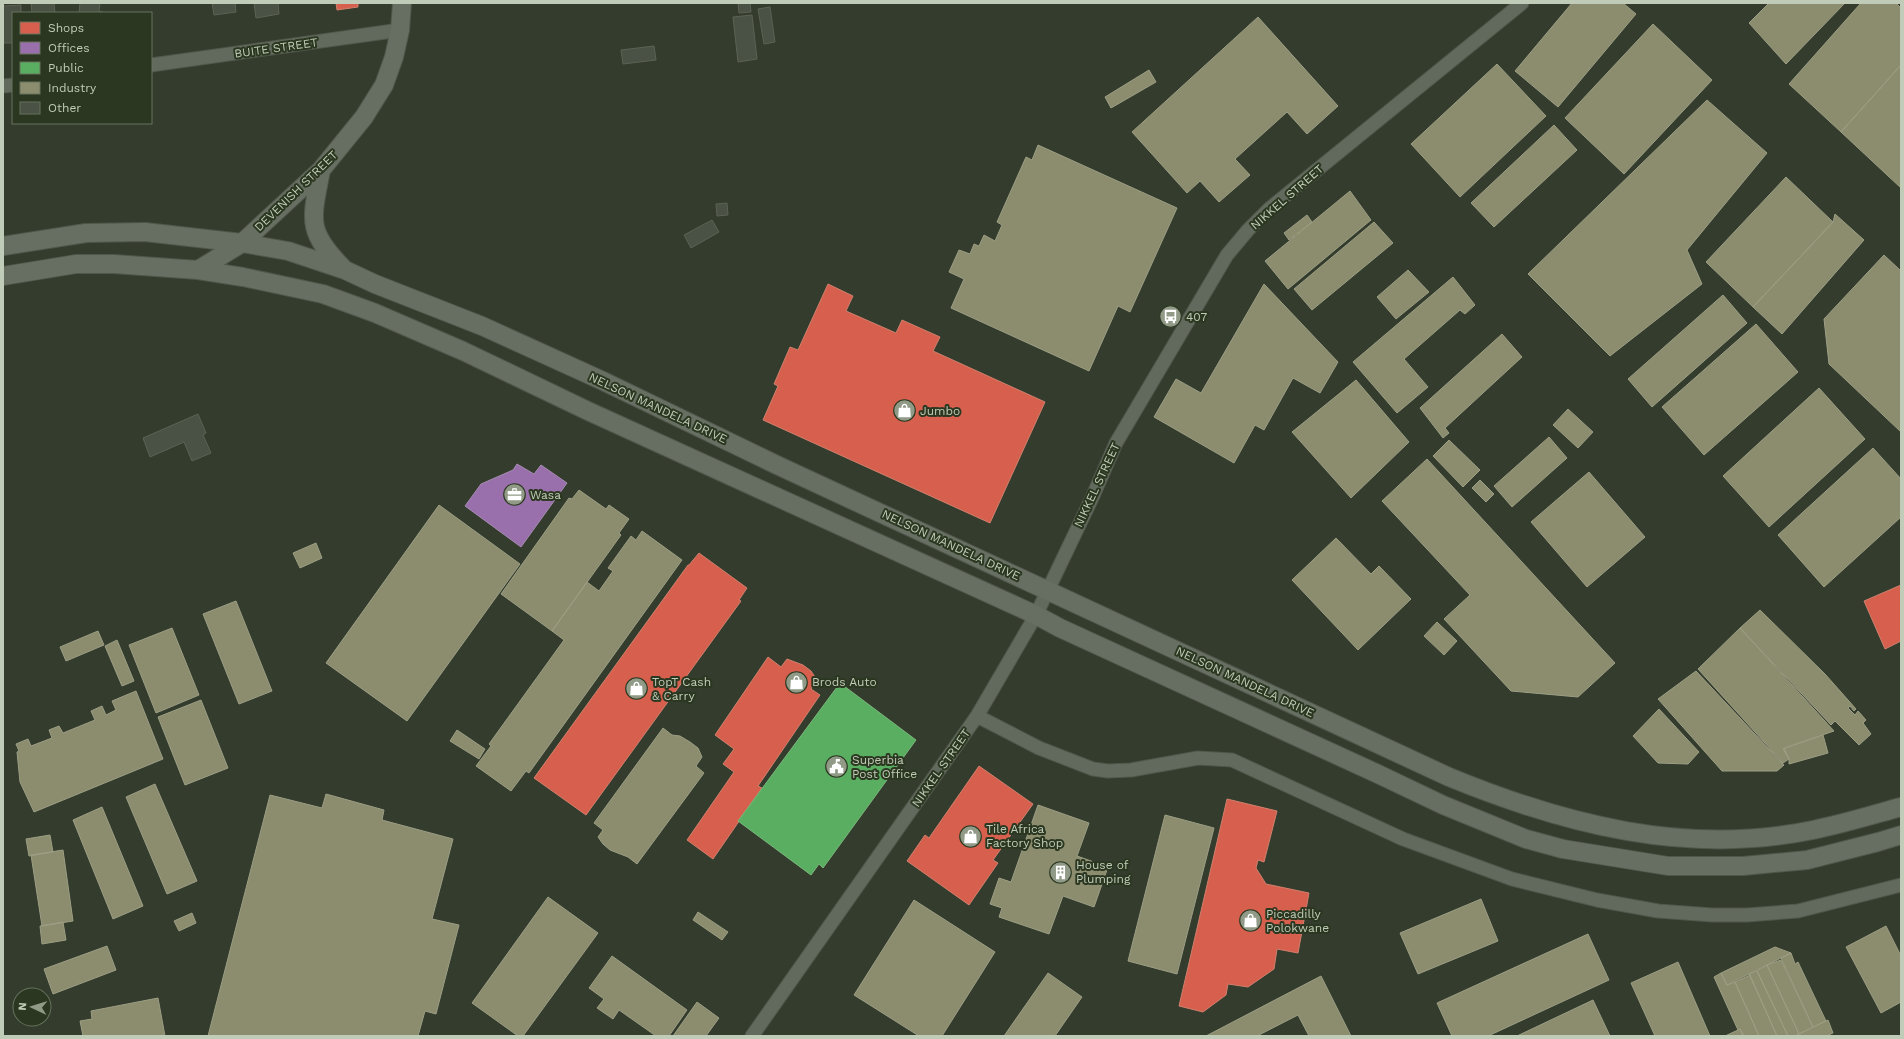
<svg xmlns="http://www.w3.org/2000/svg" width="1904" height="1039" font-family="'Work Sans',sans-serif">
<style>
.shops{fill:#d6604d;stroke:#d0806d}
.offices{fill:#9970ab;stroke:#a58caf}
.public{fill:#5aae61;stroke:#79b77b}
.industry{fill:#8c8c6e;stroke:#9c9f84}
.building{fill:#4a5145;stroke:#5c6355}
.lines{fill:none;stroke-linecap:round;stroke-linejoin:round}
.street-casing{stroke:#50564b;stroke-width:15}
.secondary-casing{stroke:#50564b;stroke-width:20}
.street{stroke:#626a5d;stroke-width:13}
.secondary{stroke:#676e62;stroke-width:18}
.labels{text-anchor:middle;stroke-width:4;stroke-linejoin:round;paint-order:stroke}
.street-label{font-size:12px;fill:#c1ccb8;stroke:#2b3720}
.poi-label{font-size:12px;fill:#c1ccb8;stroke:#2b3720;text-anchor:start}
</style>
<rect width="100%" height="100%" fill="#343c2d"/>
<path class="shops" d="M336,3H358V7L337,10Z
M828,284L853,296L846,311L896,333L902,320L940,337L933,351L1045,402L990,523L763,420L778,386L774,384L790,347L798,350Z
M699,553L747,588L739,600L741,601L586,815L534,778L688,565H689Z
M1901,585V641L1885,649L1864,601Z
M768,657L781,667L787,659L803,665L811,671L817,680L811,689L820,695L758,786L762,788L713,859L687,840L734,772L723,764L734,749L715,735Z
M979,766L1033,804L993,860L998,863L969,905L907,861L925,835L929,838Z
M1227,799L1277,811L1264,862L1258,860L1256,868L1266,884L1309,893L1298,953L1277,949L1274,969L1248,987L1228,984L1226,995L1203,1012L1179,1006Z"/>
<path class="offices" d="M517,464L534,474L541,465L567,483L521,547L465,506L481,484L513,470Z"/>
<path class="public" d="M840,683L916,740L823,868L819,864L811,875L738,821Z"/>
<path class="industry" d="M1572,3H1623L1636,14L1558,107L1515,71Z
M1769,3H1845L1786,64L1749,23Z
M1861,3H1896L1901,8V65L1841,132L1789,84Z
M1258,17L1338,106L1307,134L1287,112L1235,159L1250,175L1219,202L1200,181L1187,193L1132,132Z
M1653,24L1712,80L1624,174L1565,118Z
M1497,64L1546,116L1460,197L1411,144Z
M1901,65V188L1841,132Z
M1149,70L1156,82L1111,108L1105,97Z
M1707,100L1767,153L1687,250L1702,284L1610,356L1528,274Z
M1554,125L1577,150L1494,227L1471,203Z
M1038,145L1177,208L1130,312L1118,306L1089,371L951,308L964,279L949,272L959,250L970,254L974,244L979,246L984,235L995,241L1002,225L997,222L1026,157L1032,160Z
M1786,177L1833,222L1753,307L1706,262Z
M1350,191L1371,220L1288,289L1265,261Z
M1835,214L1864,240L1782,334L1753,307L1833,222Z
M1307,215L1312,222L1289,240L1284,233Z
M1374,222L1393,243L1312,310L1294,289Z
M1884,255L1901,271V432L1829,364L1824,319Z
M1408,270L1429,292L1396,319L1377,297Z
M1453,277L1475,305L1465,314L1460,310L1404,359L1428,387L1397,413L1353,362Z
M1264,284L1338,362L1320,393L1293,378L1264,430L1255,425L1234,463L1154,417L1176,379L1201,393Z
M1723,295L1747,323L1652,407L1628,379Z
M1756,324L1798,372L1704,455L1662,407Z
M1502,334L1522,357L1445,428L1449,433L1443,438L1420,408Z
M1356,380L1409,442L1351,498L1292,432Z
M1819,388L1865,439L1769,527L1723,476Z
M1568,409L1593,432L1578,448L1553,425Z
M1549,437L1567,458L1512,507L1494,486Z
M1449,440L1480,470L1463,487L1433,456Z
M1873,448L1901,479V517L1824,587L1778,535Z
M1427,459L1615,663L1578,697L1511,691L1444,619L1470,595L1382,501Z
M1589,472L1645,537L1587,587L1531,522Z
M1480,480L1494,494L1486,502L1472,488Z
M579,490L606,509L609,505L629,519L619,533L621,535L552,631L501,594L569,498L572,499Z
M439,505L520,564L407,721L326,663Z
M642,531L682,560L529,773L526,771L511,791L476,766L491,746L489,744L564,640L552,631L587,582L599,591L613,571L608,568L631,536L636,540Z
M1336,538L1371,574L1379,566L1411,599L1358,650L1292,580Z
M316,543L322,558L300,568L293,553Z
M236,601L272,691L239,704L203,614Z
M1760,610L1825,674L1856,709L1854,711L1850,706L1848,708L1855,715L1858,711L1866,720L1863,723L1871,734L1859,745L1835,721L1831,725L1740,628Z
M1437,622L1457,641L1444,655L1424,636Z
M172,628L199,695L156,713L129,645Z
M1740,628L1834,731L1784,748L1789,759L1783,763L1698,669Z
M98,631L104,645L66,661L60,647Z
M117,640L134,681L122,686L105,646Z
M1696,671L1784,765L1777,771H1722L1658,699Z
M136,691L163,759L34,812L20,782L17,752L19,751L16,744L28,739L31,746L52,738L49,730L59,726L63,733L95,720L91,711L102,706L106,715L116,710L112,701Z
M201,700L228,768L185,785L158,717Z
M1659,709L1699,752L1688,764L1658,763L1633,736Z
M663,728L672,735L680,736L690,742L698,748L702,757L696,766L704,773L637,864L628,857L610,850L603,844L598,837L603,830L594,823Z
M457,730L485,749L479,759L450,741Z
M1823,735L1828,753L1789,764V759L1783,749Z
M155,784L197,881L167,894L126,797Z
M326,794L384,810L382,820L453,839L432,919L459,925L436,1014L425,1011L418,1036H208L270,795L322,808Z
M1038,805L1089,823L1077,856L1108,867L1094,907L1063,896L1049,934L999,917L1002,908L990,904L999,878L1011,882Z
M102,807L143,906L113,919L73,820Z
M1165,815L1214,828L1177,974L1128,961Z
M50,835L53,852L29,856L26,839Z
M63,850L73,921L42,926L31,855Z
M548,897L598,933L523,1036H518L472,1003Z
M1481,899L1498,941L1418,974L1400,933Z
M914,900L995,952L942,1036H919L854,995Z
M698,912L728,932L722,940L693,920Z
M192,913L196,923L179,931L174,921Z
M63,922L66,940L42,944L40,926Z
M1886,926L1901,956V1002L1881,1013L1846,947Z
M1588,934L1609,980L1488,1036H1452L1437,1003Z
M107,946L116,970L53,994L44,969Z
M1775,947L1791,953L1727,985L1721,973Z
M1791,953L1795,964L1798,962L1826,1021L1813,1027L1781,958Z
M612,956L687,1010L669,1036H656L619,1010L613,1019L597,1008L604,999L589,988Z
M1781,960L1813,1027L1799,1034L1767,965Z
M1678,962L1710,1036H1655L1631,983Z
M1767,965L1799,1034L1795,1036H1788L1757,971Z
M1757,971L1788,1036H1777L1749,974Z
M1048,973L1082,997L1055,1036H1004Z
M1721,973L1727,985L1735,982L1759,1036H1743L1740,1029L1738,1030L1714,977Z
M1750,975L1777,1036H1759L1735,982Z
M1321,976L1351,1036H1309L1298,1015L1257,1036H1206Z
M158,998L165,1036H83L80,1021L92,1019L91,1011Z
M1593,1000L1610,1036H1517Z
M697,1002L719,1018L706,1036H673Z
M1828,1020L1833,1033L1826,1036H1795Z
M1740,1029L1744,1036H1725L1738,1030Z"/>
<path class="building" d="M31,3H54L55,13H32Z
M80,3H100L99,11L105,13H79Z
M212,3H235L236,12L214,15Z
M254,3H278L279,14L256,18Z
M738,3H750L751,12L739,13Z
M21,5V13H13V43H3V6Z
M770,7L775,42L764,44L758,9Z
M752,15L757,59L738,62L733,17Z
M654,46L656,60L623,64L621,50Z
M727,203L728,215L717,216L716,204Z
M712,220L719,232L691,248L684,235Z
M198,414L206,433L203,435L211,453L192,461L184,442L150,457L143,438Z"/>
<g class="lines">
<defs>
<path id="street" d="M151,65L400,30
M3,86L13,85
M977,716L1039,748L1093,769L1108,771L1131,770L1198,758L1232,760L1403,839L1512,879L1597,900L1658,911L1712,915H1747L1798,911L1901,885
M752,1036L977,716L1036,615L1092,498L1116,443L1227,255L1248,230L1269,209L1522,3"/>
<path id="secondary" d="M321,170C312,219 305,230 343,268
M3,246L86,233L145,232L242,243L288,251L345,270L375,284L482,326L603,381L779,466L1449,777C1566,825 1687,856 1813,830C1843,824 1872,815 1901,807
M198,270L242,243L321,170L364,117L384,85L394,57L400,30L402,3
M3,276L76,264H114L198,270L243,277L323,294L375,313L463,351L588,411L1036,615L1060,628L1378,774L1443,805L1526,839L1563,849L1668,866H1743L1807,860L1878,842L1901,835"/>
</defs>
<use href="#street" class="street-casing"/>
<use href="#secondary" class="secondary-casing"/>
<use href="#street" class="street"/>
<use href="#secondary" class="secondary"/>
</g>
<defs>
<symbol id="bus-disc" viewBox="-11 -11 22 22"><circle r="9.5" fill="#909a87" stroke="#2b3720"/><path d="M-5-6H5V4H4V6H2V4H-2V6H-4V4H-5ZM-3.5-4V0h7V-4ZM-3.5 1.2v1.5H-2V1.2ZM2 1.2v1.5H3.5V1.2Z" fill="#fff"/></symbol>
<symbol id="shop-disc" viewBox="-11 -11 22 22"><circle r="9.5" fill="#909a87" stroke="#2b3720"/><path d="M-5-2.5h2.3a2.7 3.5 0 0 1 5.4 0H5L5.5 6h-11ZM-1.5-2.5h3a1.5 2.3 0 0 0-3 0Z" fill="#fff"/></symbol>
<symbol id="office-disc" viewBox="-11 -11 22 22"><circle r="9.5" fill="#909a87" stroke="#2b3720"/><path d="M-6-3h4V-5.5h4V-3h4V5H-6ZM-1-4.5V-3h2v-1.5ZM-6 0V1H6V0Z" fill="#fff"/></symbol>
<symbol id="civic-disc" viewBox="-11 -11 22 22"><circle r="9.5" fill="#909a87" stroke="#2b3720"/><path d="M-.6-6.5H3V-4.5H.6V-3L4-1V1h2V6H-6V1h2V-1L-.6-3ZM-1.2 2.5V6h2.4V2.5Z" fill="#fff"/></symbol>
<symbol id="building-disc" viewBox="-11 -11 22 22"><circle r="9.5" fill="#909a87" stroke="#2b3720"/><path d="M-4-6H4V6H1V3H-1V6H-4ZM-2.5-4.3h1.7v1.8h-1.7ZM.8-4.3h1.7v1.8H.8ZM-2.5-1h1.7V.8h-1.7ZM.8-1h1.7V.8H.8Z" fill="#fff"/></symbol>
</defs>
<g fill-rule="evenodd">
<use href="#bus-disc" x="1158" y="304" width="25" height="25"/>
<use href="#shop-disc" x="892" y="398" width="25" height="25"/>
<use href="#office-disc" x="502" y="482" width="25" height="25"/>
<use href="#shop-disc" x="784" y="670" width="25" height="25"/>
<use href="#shop-disc" x="624" y="676" width="25" height="25"/>
<use href="#civic-disc" x="824" y="754" width="25" height="25"/>
<use href="#shop-disc" x="958" y="824" width="25" height="25"/>
<use href="#building-disc" x="1048" y="860" width="25" height="25"/>
<use href="#shop-disc" x="1238" y="908" width="25" height="25"/>
</g>
<g class="labels">
<g class="street-label">
<text transform="translate(276 48) rotate(-8)" y="4">BUITE STREET</text>
<text transform="translate(296 191) rotate(-44)" y="4">DEVENISH STREET</text>
<text transform="translate(1287 197) rotate(-41)" y="4">NIKKEL STREET</text>
<text transform="translate(658 408) rotate(25)" y="4">NELSON MANDELA DRIVE</text>
<text transform="translate(1097 485) rotate(-65)" y="4">NIKKEL STREET</text>
<text transform="translate(951 545) rotate(25)" y="4">NELSON MANDELA DRIVE</text>
<text transform="translate(1245 682) rotate(25)" y="4">NELSON MANDELA DRIVE</text>
<text transform="translate(941 768) rotate(-55)" y="4">NIKKEL STREET</text>
</g>
<g class="poi-label">
<text x="1186" y="321">407</text>
<text x="920" y="415">Jumbo</text>
<text x="530" y="499">Wasa</text>
<text x="652" y="686">TopT Cash<tspan x="652" dy="14">&amp; Carry</tspan></text>
<text x="812" y="686">Brods Auto</text>
<text x="852" y="764">Superbia<tspan x="852" dy="14">Post Office</tspan></text>
<text x="986" y="833">Tile Africa<tspan x="986" dy="14">Factory Shop</tspan></text>
<text x="1076" y="869">House of<tspan x="1076" dy="14">Plumping</tspan></text>
<text x="1266" y="918">Piccadilly<tspan x="1266" dy="14">Polokwane</tspan></text>
</g>
</g>
<rect width="1904" height="1039" fill="none" stroke="#c1ccb8" stroke-width="8"/>
<rect x="12" y="12" width="140" height="112" fill="#2b3720" stroke="#67735d"/>
<rect x="20" y="22" width="20" height="12" fill="#d6604d" stroke="#67735d"/>
<text x="48" y="32" font-size="12" fill="#c1ccb8">Shops</text>
<rect x="20" y="42" width="20" height="12" fill="#9970ab" stroke="#67735d"/>
<text x="48" y="52" font-size="12" fill="#c1ccb8">Offices</text>
<rect x="20" y="62" width="20" height="12" fill="#5aae61" stroke="#67735d"/>
<text x="48" y="72" font-size="12" fill="#c1ccb8">Public</text>
<rect x="20" y="82" width="20" height="12" fill="#8c8c6e" stroke="#67735d"/>
<text x="48" y="92" font-size="12" fill="#c1ccb8">Industry</text>
<rect x="20" y="102" width="20" height="12" fill="#4a5145" stroke="#67735d"/>
<text x="48" y="112" font-size="12" fill="#c1ccb8">Other</text>
<g transform="translate(32 1007) rotate(274)"><circle r="19" fill="#2b3720" stroke="#67735d"/>
<path d="M0-3L7 15L0 10L-7 15Z" fill="#909a87"/>
<text y="-6" font-size="11" font-weight="bold" text-anchor="middle" fill="#c1ccb8">N</text>
</g>
</svg>
